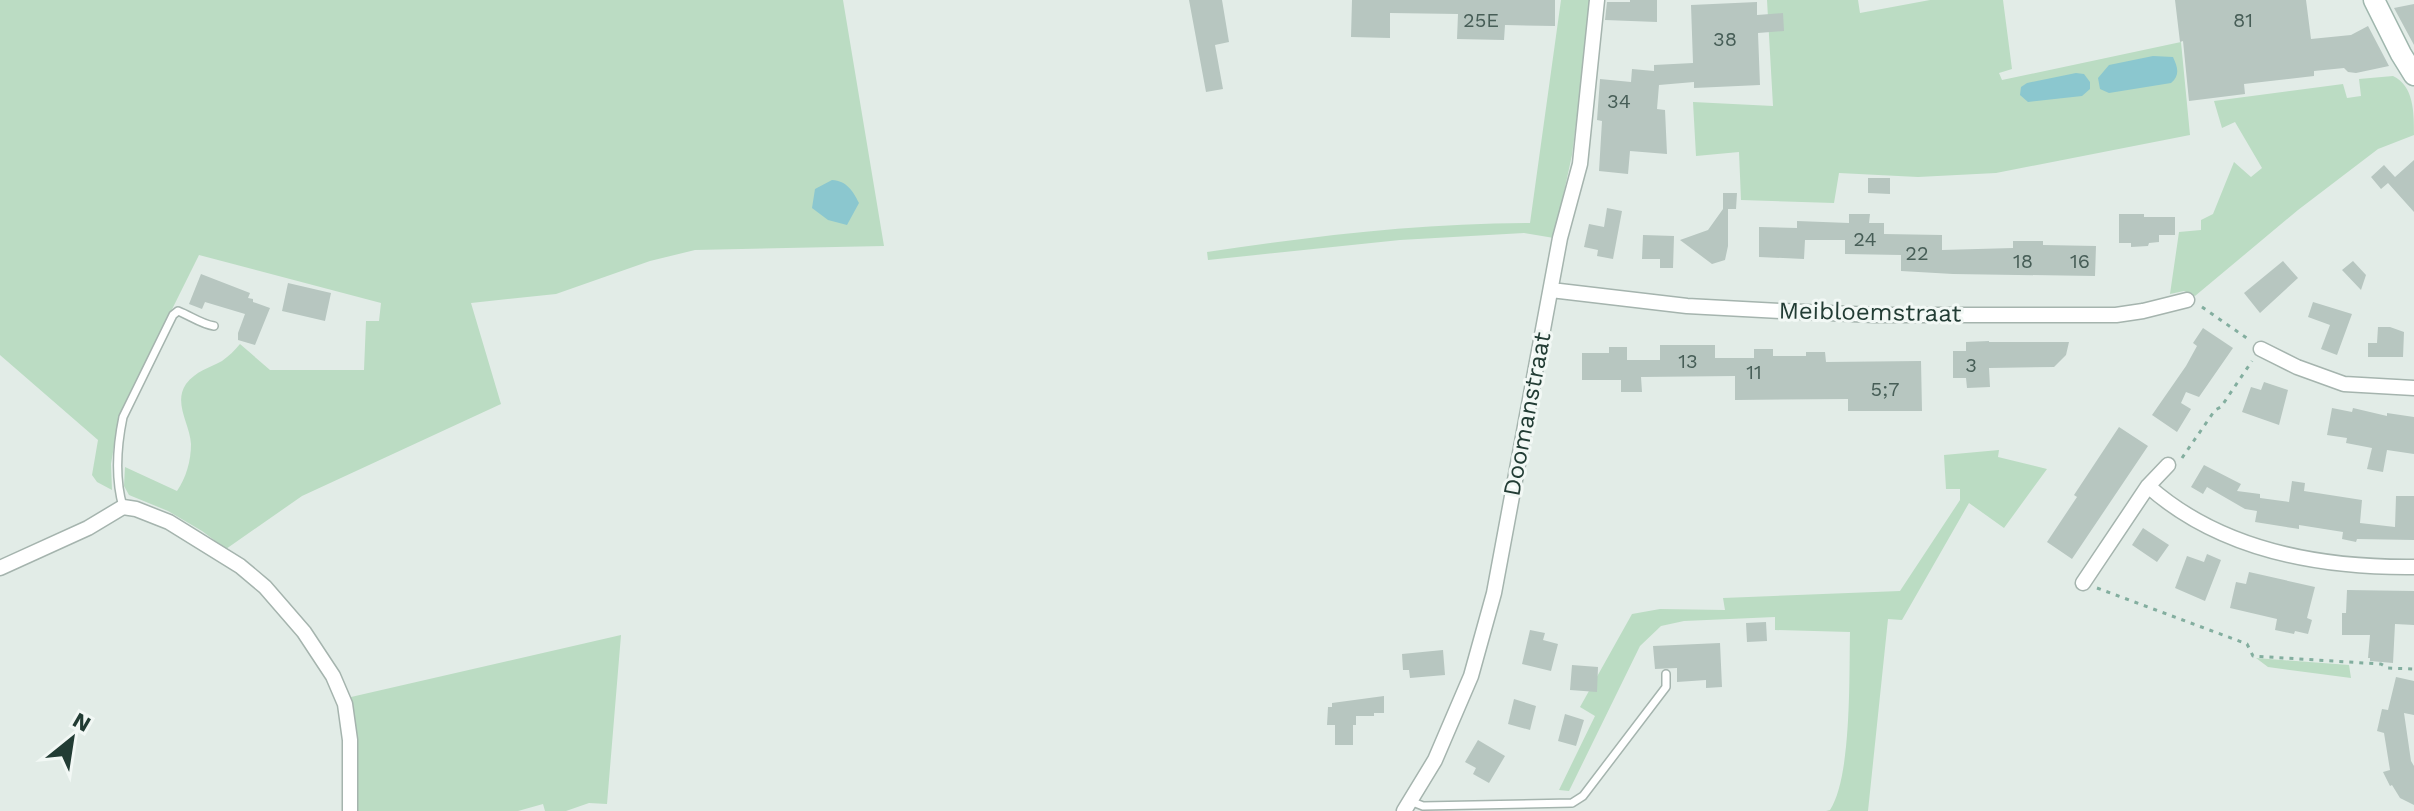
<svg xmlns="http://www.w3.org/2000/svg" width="2414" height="811" font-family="'Work Sans',sans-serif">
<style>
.green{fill:#bbdcc3}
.water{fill:#8bc7cf}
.building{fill:#b7c6c0}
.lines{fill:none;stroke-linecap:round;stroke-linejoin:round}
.lane-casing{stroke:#a5b4ae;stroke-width:10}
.street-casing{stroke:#a5b4ae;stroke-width:17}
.secondary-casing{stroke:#a0b7ae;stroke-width:23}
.path{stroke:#83ae9f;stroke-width:3;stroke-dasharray:4 6;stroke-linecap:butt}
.lane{stroke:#fff;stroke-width:7}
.street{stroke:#fff;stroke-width:14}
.secondary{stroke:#fff;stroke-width:20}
.labels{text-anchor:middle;stroke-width:6;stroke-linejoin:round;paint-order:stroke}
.number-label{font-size:20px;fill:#475e57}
.street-label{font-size:24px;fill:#223c34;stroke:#f2f8f5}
</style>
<rect width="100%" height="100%" fill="#e2ece7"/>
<path class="green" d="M0,0H843L884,246L695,250L650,261L556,294L471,303L501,404L302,496L226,549L202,531L168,511L129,495L124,486L125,467L177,491C186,478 191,461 191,444C190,424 173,403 186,384C196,371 209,368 222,361C229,356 235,350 240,344L270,370H364L366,321H379L381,303L199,255L119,416L111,464L112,490L97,482L92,475L98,440L0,355Z
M1561,0H1592L1572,155L1554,238L1524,233L1400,240L1208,260L1207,252C1314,236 1422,223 1530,223Z
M1767,0H1858L1860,13L1930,0H2003L2012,69L1999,73L2002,80L2181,42L2190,135L1996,173L1918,177L1839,173L1834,203L1741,200L1739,152L1696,156L1693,102L1773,106Z
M2393,76C2414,86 2414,112 2414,135L2378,149L2298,210L2195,296L2184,291L2170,294L2179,232L2201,230V220L2213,214L2234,162L2251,177L2262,168L2235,122L2222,128L2214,101L2343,84L2347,98L2361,96L2359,79Z
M1999,450L1998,457L2047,469L2004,528L1969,503L1902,620L1888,619L1868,811H1826L1830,810C1852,776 1849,675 1850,632L1775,630V617L1684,621L1661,626L1640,646L1569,791L1559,790L1595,716L1580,707L1632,614L1660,609L1725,610L1723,598L1900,591L1960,500V489H1946L1944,455Z
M621,635L607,804L589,803L566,811H545L543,804L518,811H356L358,789L351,697Z
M2256,658L2349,665L2351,678L2268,667Z"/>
<path class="water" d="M2153,56L2173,57C2178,68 2180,75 2171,83L2109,93L2100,89L2098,78L2109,65Z
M2076,73L2084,74L2090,82V89L2082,96L2028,102L2020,95L2021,87L2027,83Z
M832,180C847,181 853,191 859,203L847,225L828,220L812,208L815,189Z"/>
<path class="building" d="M1189,0H1222L1229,42L1215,45L1223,89L1206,92Z
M1352,0H1555V26L1505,25L1504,40L1457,39L1458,14L1390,13V38L1351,37Z
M1630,0H1657V22L1605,20L1607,2H1630Z
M2175,0H2306L2311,39L2351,35L2368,26L2389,66L2356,73L2348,72L2344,68L2314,71V76L2244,84L2245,94L2189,101L2183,41L2180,42Z
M1757,2V15L1783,13L1784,31L1758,33L1760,85L1694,88V82L1659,85L1657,109L1665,110L1667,154L1630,151L1628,174L1599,171L1602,121L1597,120L1600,79L1631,82L1632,69L1654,71V65L1693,63L1691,5Z
M2414,4V45L2394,8Z
M2414,160V212L2388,183L2381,189L2371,177L2384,165L2395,177Z
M1868,178H1890V194L1868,193Z
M1723,193H1737L1736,209H1728V246L1725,260L1712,264L1680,240L1708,230L1723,209Z
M1607,208L1622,211L1613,259L1597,256L1598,250L1584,247L1589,224L1604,227Z
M1849,214H1870L1869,223H1884V234L1942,235V250L2013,248V241H2043V245L2096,246L2095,276L1953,274L1901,271V255L1845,254V240H1805L1804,259L1759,257V227L1797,228V221L1849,223Z
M2119,214H2144V217H2175V235H2159V242L2149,243L2148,246L2131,247V243H2119Z
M1643,235L1674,236L1673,268H1660V259H1642Z
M2283,261L2298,278L2260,313L2244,293Z
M2353,261L2366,275L2361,290L2342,270Z
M201,274L250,293L248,298L253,299V302L270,308L255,345L238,340V333L245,314L205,302L202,309L189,304Z
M288,283L331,293L325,321L282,311Z
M2313,302L2352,314L2337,355L2321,349L2330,325L2308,317Z
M2378,327H2390L2404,332L2403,357H2368V343H2377Z
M2203,328L2233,348L2199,397L2186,392L2181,403L2191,409L2177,432L2152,415L2186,366L2197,346L2193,343Z
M1989,341V342H2069L2066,355L2054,367L1989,368L1990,387L1967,388L1966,378H1953V351H1966V342Z
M1660,345H1715V358H1754V349H1773V356H1806V352H1825L1826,362L1921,361L1922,411H1848V399L1735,400V376L1641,377L1642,392H1621V380H1582V353H1609V347H1627V360H1660Z
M2264,382L2288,390L2279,425L2242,412L2251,387L2261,390Z
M2332,408L2352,412L2353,408L2387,416V413L2414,417V454L2387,450L2383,472L2367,469L2372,448L2346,443L2347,438L2327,435Z
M2119,427L2148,446L2072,559L2047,542L2077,497L2074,495Z
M2204,465L2241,484L2237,491L2260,494V498L2289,502L2292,481L2305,483L2304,491L2362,500L2360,523L2395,527L2396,496H2414V540L2357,539L2356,542L2342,539L2343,532L2299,525V529L2255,522L2257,511L2245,509L2207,487L2203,494L2191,487Z
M2143,528L2169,545L2157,562L2132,545Z
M2207,554L2221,560L2205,601L2175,588L2187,556L2204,562Z
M2249,572L2315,587L2307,618L2312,620L2308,634L2295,631L2294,634L2275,630L2277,619L2230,608L2236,582L2246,584Z
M2347,590L2414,591V625L2395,624L2393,663L2370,661V658H2368L2370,635H2342V613H2346Z
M1766,622L1767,641L1747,642L1746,623Z
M1530,630L1545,633L1543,640L1558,644L1551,671L1522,664Z
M1720,643L1722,687L1706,688V680L1677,682V668L1655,669L1653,646Z
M1443,650L1445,675L1410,678L1409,670H1403L1402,654Z
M1572,665L1598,667L1597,692L1570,690Z
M2396,677L2414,681V715L2404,713L2411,761L2414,766V805L2400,798L2392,785L2390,786L2383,772L2390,770L2384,733L2377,731L2382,709L2388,710Z
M1384,696V713H1374V716H1356V725H1353V745H1335V725H1327L1328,707H1332V703Z
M1514,699L1536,706L1530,730L1508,724Z
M1565,714L1584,720L1576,746L1558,741Z
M1478,740L1505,756L1489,783L1473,774L1476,768L1465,762Z"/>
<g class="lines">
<defs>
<path id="lane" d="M123,507C115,479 117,446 123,417L173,315L178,311C191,316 201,324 214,326
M1410,801L1423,806L1572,803L1583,796L1666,687V674"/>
<path id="street" d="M1551,290L1687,306L1782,311L1875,315H2116L2143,311L2187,300
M2261,349L2297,367L2344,384L2414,388
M2148,486C2221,551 2319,568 2414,567
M0,568L88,528L123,507L136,509L169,522L240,566L265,587L304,632L333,676L345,704L350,740V811
M2083,583L2148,486L2168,465
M1404,811L1435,760L1471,676L1494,593L1560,238L1580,164L1597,0"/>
<path id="secondary" d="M2374,0L2401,54L2414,75"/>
</defs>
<use href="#lane" class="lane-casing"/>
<use href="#street" class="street-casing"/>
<use href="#secondary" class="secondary-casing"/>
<path class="path" d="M2202,307L2248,339
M2182,458L2215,410L2221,407L2252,361
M2097,588L2247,644L2253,656L2381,664L2388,668L2414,669"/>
<use href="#lane" class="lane"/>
<use href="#street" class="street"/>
<use href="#secondary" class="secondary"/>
</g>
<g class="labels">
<g class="number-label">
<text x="1481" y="27">25E</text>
<text x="2243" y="27">81</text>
<text x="1725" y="46">38</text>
<text x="1619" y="108">34</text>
<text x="1865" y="246">24</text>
<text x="1917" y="260">22</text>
<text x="2023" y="268">18</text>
<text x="2080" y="268">16</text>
<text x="1688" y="368">13</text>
<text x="1971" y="372">3</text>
<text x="1754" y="379">11</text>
<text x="1885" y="396">5;7</text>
</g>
<g class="street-label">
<text transform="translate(1870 312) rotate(1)" y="8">Meibloemstraat</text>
<text transform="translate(1527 414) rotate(-79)" y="8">Doomanstraat</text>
</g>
</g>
<g transform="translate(72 739) rotate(30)" stroke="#f2f8f5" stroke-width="6" paint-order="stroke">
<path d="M0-6L14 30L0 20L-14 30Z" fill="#223c34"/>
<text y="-12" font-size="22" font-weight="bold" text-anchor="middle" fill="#223c34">N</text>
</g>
</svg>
